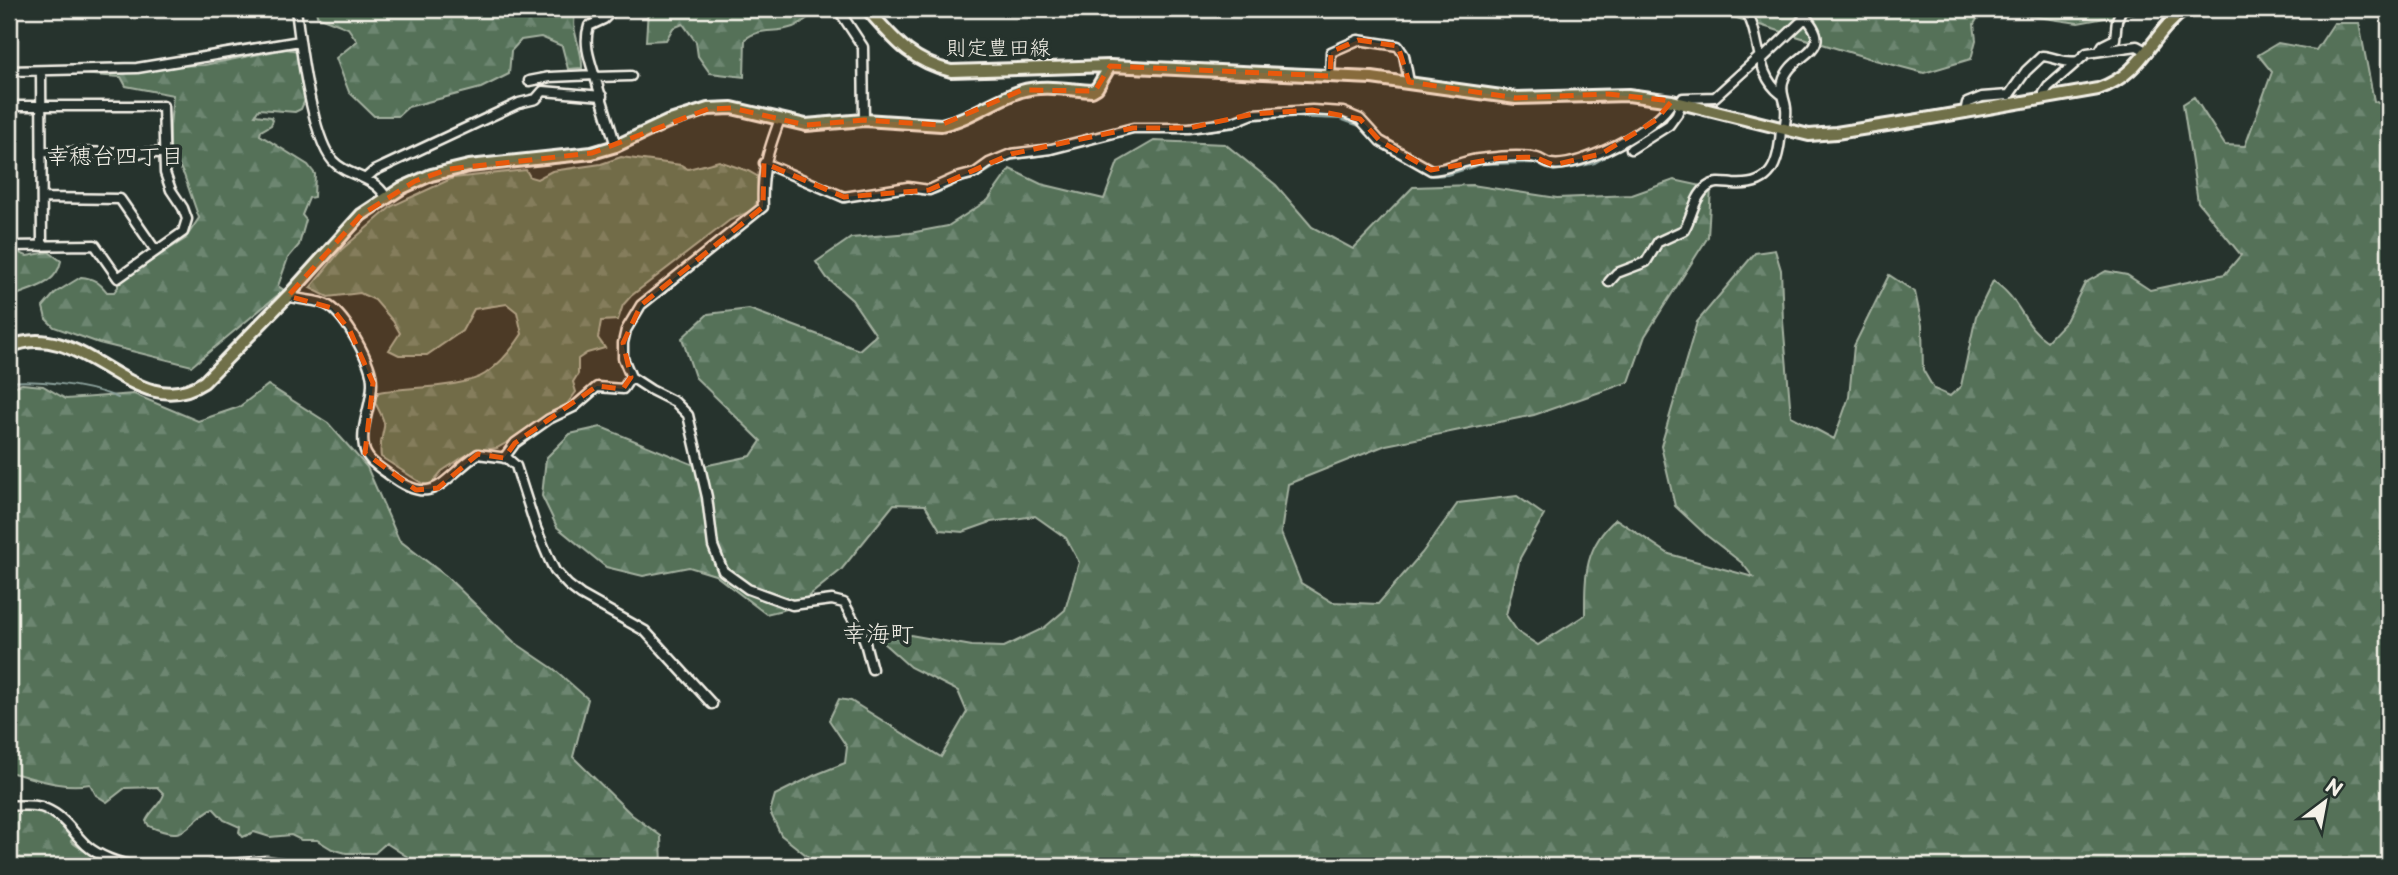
<svg xmlns="http://www.w3.org/2000/svg" width="2398" height="875" font-family="'Playpen Sans','Klee One',sans-serif">
<style>
.forest{fill:url(#forest-firs);stroke:#a4b1a0;stroke-width:2}
.lines{fill:none;stroke-linecap:round;stroke-linejoin:round}
.stream{stroke:#8ba09b;stroke-width:2}
.minor-casing{stroke:#f4f1e8;stroke-width:13}
.major-casing{stroke:#f4f1e8;stroke-width:16}
.minor{stroke:#26332d;stroke-width:8}
.major{stroke:#6f704a;stroke-width:10}
.marked{fill:#e8590c;fill-opacity:0.2;stroke:#e8590c;stroke-width:5;stroke-dasharray:14 9;stroke-linejoin:round}
.labels{text-anchor:middle;stroke-width:7;stroke-linejoin:round;paint-order:stroke}
.street-label{font-size:21px;fill:#f4f1e8;stroke:#26332d}
.neighbourhood-label{font-size:23px;fill:#f4f1e8;stroke:#26332d}
.quarter-label{font-size:24px;fill:#f4f1e8;stroke:#26332d}
</style>
<defs>
<pattern id="forest-firs" width="22" height="20" patternUnits="userSpaceOnUse" patternTransform="scale(1.75)"><rect width="22" height="20" fill="#547159"/><path d="M5 1l3.5 6h-7zM16 11l3.5 6h-7z" fill="#6d8671"/></pattern>
</defs>
<rect width="100%" height="100%" fill="#26332d"/>
<filter id="ink" filterUnits="userSpaceOnUse"><feTurbulence type="fractalNoise" baseFrequency=".0143" numOctaves="2"/><feDisplacementMap in="SourceGraphic" scale="14" xChannelSelector="R" yChannelSelector="G"/><feConvolveMatrix kernelMatrix="1 2 1 2 8 2 1 2 1" color-interpolation-filters="sRGB"/></filter>
<g filter="url(#ink)">
<path class="forest" d="M316,9H568L575,14C571,36 583,47 582,68L568,69L562,46L541,37L521,40L511,51L509,74L481,88L408,107L398,116H374L349,92L336,58L357,41L348,28L317,16Z
M648,9H812V15C806,19 799,25 793,27C774,34 761,27 745,39L744,77L710,73L698,56L696,42L683,24L673,28L666,40L646,41Z
M1707,9H2154L2078,23L2003,12L1980,14L1974,24L1976,40L1971,59L1924,73L1875,60Z
M2334,23H2359L2374,101L2389,108V866H820L781,835L770,812L775,795L815,775L845,763L847,747L829,720L839,699L851,701L941,757L967,712L958,691L910,667L881,641L882,630L972,646L1004,647L1044,628L1065,610L1079,562L1066,538L1035,516L991,522L963,532L940,530L925,505L894,504L841,570L795,607L766,614L715,575L689,567L643,576L606,567L557,527L542,496L546,458L570,434L601,427L699,467L751,456L761,441L695,377L682,338L708,314L749,309L859,350L876,335L852,300L827,278L816,262L851,238L910,233L948,226L988,200L1010,169L1041,184L1104,199L1118,162L1154,141L1225,144L1276,185L1312,227L1353,249L1413,187L1472,185L1557,198L1632,195L1674,180L1711,188L1708,237L1645,336L1629,382L1534,415L1386,445L1288,484L1281,533L1301,583L1332,602L1378,604L1422,553L1458,503L1517,496L1544,515L1520,558L1506,615L1518,632L1538,645L1585,615C1585,576 1584,547 1616,519L1669,554L1753,577L1742,563L1706,535L1675,506L1661,446L1697,322L1755,253L1775,250L1781,270L1783,321L1791,416L1834,439L1849,397L1854,346L1889,275L1915,292L1922,325L1923,370L1934,389L1950,396L1961,386L1976,316L1993,281C2021,299 2022,325 2047,341L2066,321L2085,283L2106,271L2127,275L2150,290L2225,274L2241,255L2198,202L2183,104L2194,97L2225,145L2245,146L2272,72L2258,55L2278,43L2316,50Z
M286,49L299,51L305,100L301,109L295,112L259,109L255,115L271,117L273,120L271,125L261,131L260,135L308,165L315,174L314,197L309,198L302,215L306,220L299,245L288,258L278,286L284,290L192,366L99,343L54,327L46,319L43,307L55,293L81,277C93,278 99,282 107,292H114L118,287V281L185,239L199,218L184,175L170,150V126L173,95L126,86L121,77L65,73L63,69L204,65Z
M621,157L681,165L688,169L719,161L748,171L757,176L758,198L756,206L751,211L730,220L631,296L623,305L618,320L601,321L598,338L605,348L587,353L578,359V374L573,382L576,392L567,404L542,418L533,428L497,448L473,452L463,457L442,471L431,484H423L381,457C379,445 382,438 384,427C386,420 376,407 374,399L379,392C407,387 464,388 485,374C500,364 513,348 522,334L517,312L507,304L474,309L462,331L427,355H399L389,350L400,333L393,321L375,300L360,293L328,297L310,288L341,250L392,206L453,178L526,170L530,177L537,179L552,171L601,164Z
M9,252H17L27,256L49,252L61,261C56,287 29,288 9,298Z
M22,384L43,386L66,399L134,394L198,421L239,407L268,385L328,423L367,467L399,540L446,576L514,642L554,669L588,699L573,757L632,815L661,836L662,866H424V863L414,861L386,843L375,853H346L332,849L317,840H301L291,835L270,837L254,832L243,837L239,832L240,827L224,820L213,808C184,824 189,844 149,826L146,821C151,810 161,804 164,794L157,787L125,788L107,802L96,795L90,784C62,789 36,779 9,772V388Z
M9,806C37,807 56,813 75,836L71,841C83,853 108,859 125,866H9Z"/>
<g class="lines">
<path class="stream" d="M1365,131L1377,145L1431,176L1447,175L1482,164L1534,163L1554,171L1573,168L1595,163L1627,144
M1103,140L1134,133H1190L1234,128L1251,120L1291,117L1340,119L1362,127
M768,170L783,175
M795,180L844,203L867,197
M873,196L908,192L930,195L937,193L958,183L977,178L1005,161L1052,154L1080,146
M9,382C36,379 93,386 118,398"/>
<defs>
<path id="minor" d="M296,9C300,43 311,136 333,161C349,178 372,174 386,197
M838,9L863,47L864,120
M1744,9C1762,32 1753,73 1781,94
M2100,50L2103,45L2115,39L2117,20L2121,10
M9,71L137,68L300,41
M41,71L42,246
M1330,76L1331,52L1358,40L1398,46L1404,55L1409,82
M595,77C590,61 583,43 589,26L604,19L614,9
M529,81L550,77L595,75
M2045,99L2044,93L2048,87L2087,53L2137,46L2148,52
M9,106H163L165,173L171,190L183,208L187,219L183,232L118,278L95,245L9,246
M1965,113L1967,103L1982,97L2009,95L2026,71L2042,56C2056,57 2064,64 2078,61
M780,119C768,151 761,172 763,207L641,305L626,330L623,343V358L631,377L651,390L675,402L688,415L707,497L713,546L723,571L748,589L792,605L832,600L844,603L864,639L872,669
M1784,130C1785,123 1787,115 1786,108C1785,98 1780,93 1783,82C1791,49 1844,54 1798,9
M616,146L595,77L631,76
M1631,149L1669,125L1677,114L1683,98L1715,97L1758,58L1762,59L1806,17
M42,152L164,153
M764,163L844,197L908,187L929,190L956,178L975,173L989,163L1011,154L1051,149L1133,128H1189L1233,122L1253,114L1312,110L1343,112L1360,119L1380,141L1431,170C1447,170 1461,161 1478,159C1495,157 1520,154 1537,158C1542,159 1546,164 1551,164C1580,169 1660,127 1672,101
M366,178L374,171L519,103L536,99L543,91L602,96
M43,198L120,199L156,251
M1609,282L1617,273L1646,262L1658,242L1684,230C1692,217 1694,197 1707,187C1715,181 1723,183 1733,184C1772,187 1779,164 1781,129
M288,296C301,301 318,299 329,306C346,317 373,364 372,384C372,404 360,427 364,447C366,460 379,467 388,474C435,510 441,479 478,454L507,458L516,466L536,528L549,559L555,571L568,585L581,595L645,631L712,704
M504,458L515,443L549,419L574,407L597,387L623,389L631,377
M9,805C22,807 34,803 46,809C65,817 72,832 86,845C98,856 120,864 136,866
M210,866L266,861L302,866"/>
<path id="major" d="M867,9C894,39 910,61 951,71L1110,66L1372,78L1516,98L1628,95L1672,101L1809,135L1836,133L1925,119L2098,89C2145,73 2151,32 2186,9
M9,347C83,314 135,427 204,382L288,296L361,215L402,188L431,175L469,166L592,153L616,146L667,122L708,109L732,108L806,125L864,120L941,125C970,119 994,100 1021,91C1043,84 1070,90 1092,91L1097,88L1110,66"/>
</defs>
<use href="#minor" class="minor-casing"/>
<use href="#major" class="major-casing"/>
<use href="#minor" class="minor"/>
<use href="#major" class="major"/>
</g>
</g>
<path class="marked" d="M1358,40L1398,46L1409,82L1516,98L1608,94L1672,101L1656,120L1601,154L1553,165L1535,157L1499,158L1431,170L1380,141L1360,119L1312,110L1253,114L1189,128H1133L1011,154L929,190L844,197L764,163L763,207L641,305L623,343L631,377L623,389L597,386L515,443L504,458L478,454L438,488L416,490L365,453L373,383L350,331L332,308L288,296L361,215L415,181L449,169L592,153L708,109L732,108L806,125L864,120L941,125L1022,90L1095,91L1110,66L1330,76L1331,52Z"/>
<g class="labels">
<g class="street-label">
<text x="998" y="55">則定豊田線</text>
</g>
<g class="neighbourhood-label">
<text x="115" y="164">幸穂台四丁目</text>
</g>
<g class="quarter-label">
<text x="878" y="642">幸海町</text>
</g>
</g>
<rect width="2398" height="875" fill="none" stroke="#26332d" stroke-width="35"/>
<rect x="18" y="18" width="2363" height="840" fill="none" stroke="#f4f1e8" stroke-width="2.5" filter="url(#ink)"/>
<g transform="translate(2325 802) rotate(32)" stroke="#26332d" stroke-width="5" paint-order="stroke">
<path d="M0-5L12 26L0 18L-12 26Z" fill="#f4f1e8"/>
<text y="-10" font-size="19" font-weight="bold" text-anchor="middle" fill="#f4f1e8">N</text>
</g>
</svg>
